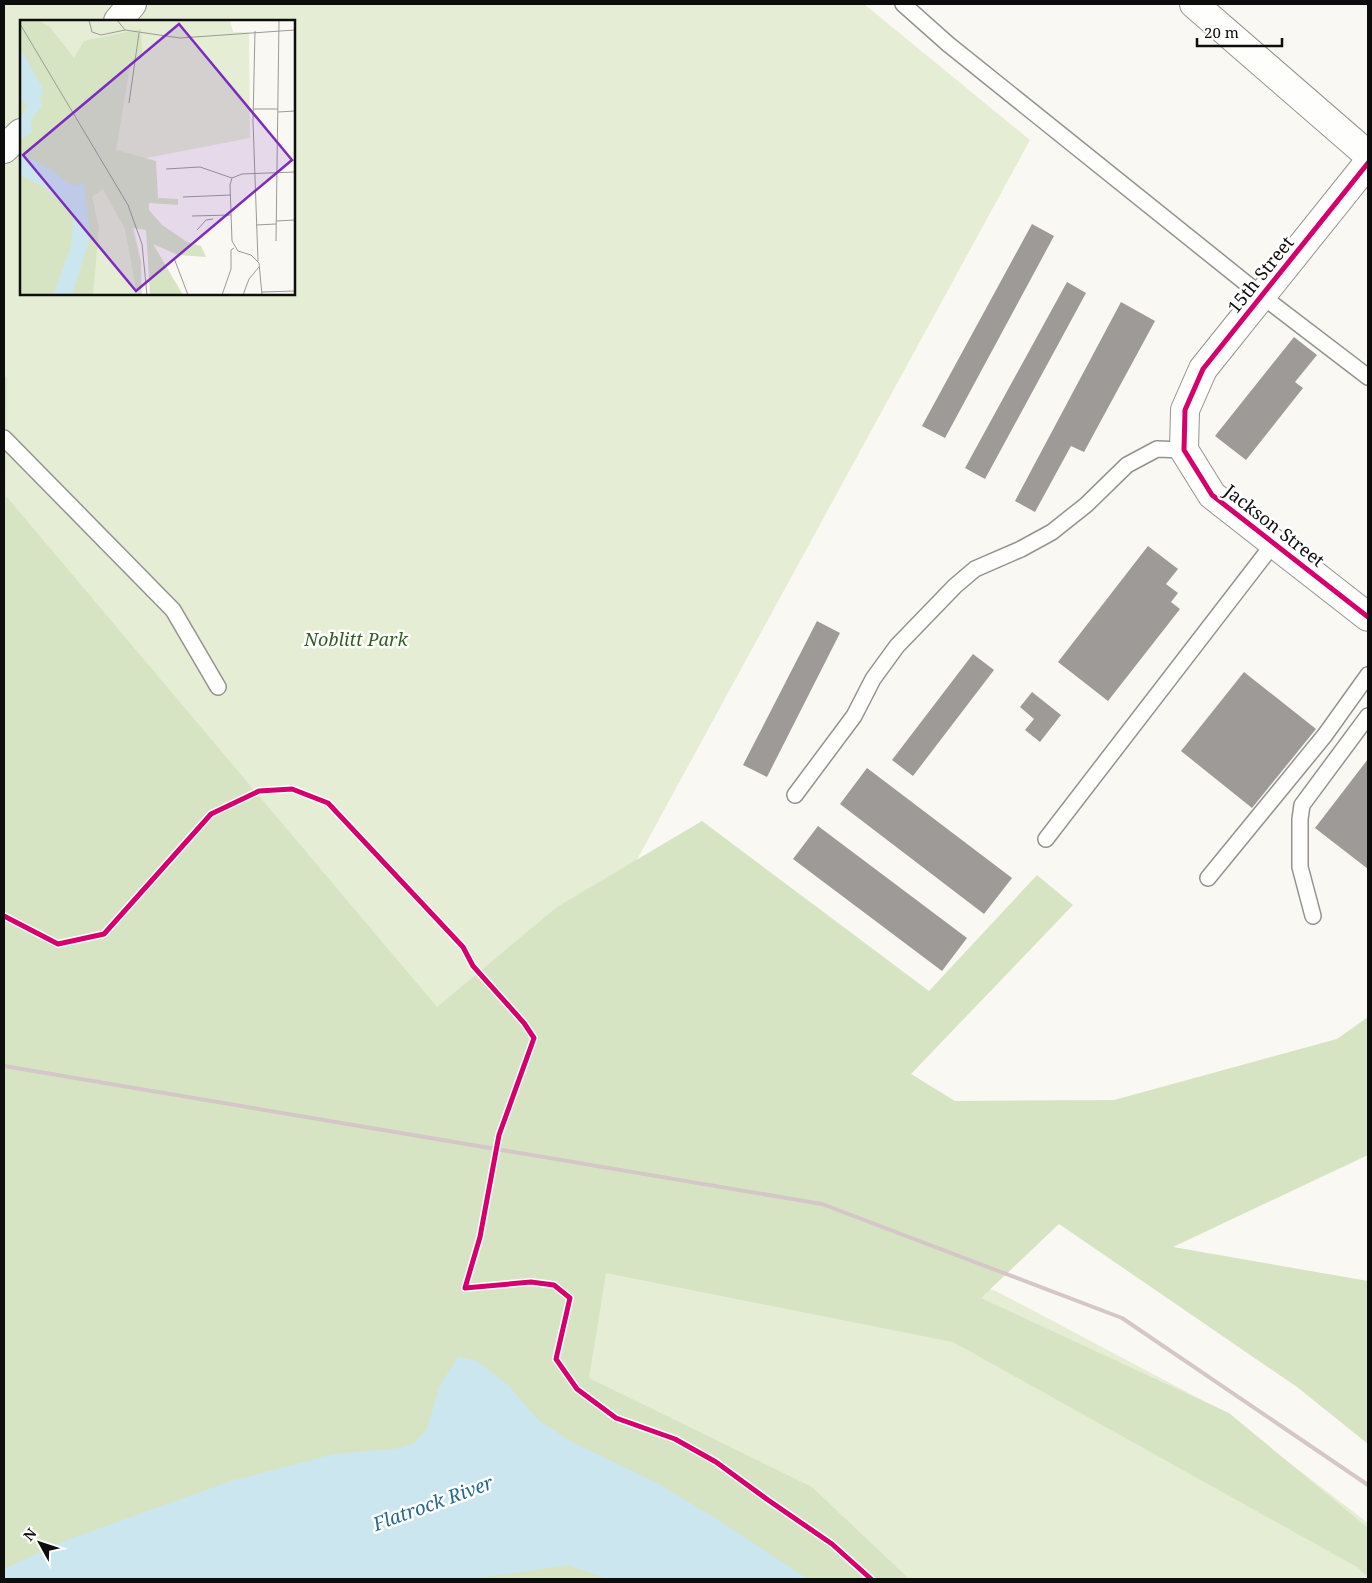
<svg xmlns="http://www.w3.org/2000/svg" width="1372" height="1583" font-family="'Noto Serif',serif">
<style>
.green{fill:#e5edd4;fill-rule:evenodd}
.forest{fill:#d6e4c3}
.water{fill:#cce6f0}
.building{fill:#9d9a97}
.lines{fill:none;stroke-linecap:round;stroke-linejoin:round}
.service-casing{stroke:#949390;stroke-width:18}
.minor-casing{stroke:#949390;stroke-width:30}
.service{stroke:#fefefd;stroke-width:15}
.minor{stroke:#fefefd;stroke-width:28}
.rail{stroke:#d5c7c7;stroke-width:4}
.cycleway-casing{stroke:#fff;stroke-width:8}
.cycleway{stroke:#d6006c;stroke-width:5}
.labels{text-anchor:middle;stroke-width:5;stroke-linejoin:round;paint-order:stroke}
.street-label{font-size:18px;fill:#0d0d0d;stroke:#fff}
.park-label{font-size:18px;font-style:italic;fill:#345d24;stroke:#fff}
.water-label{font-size:19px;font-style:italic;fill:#246890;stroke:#fff}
.inset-road{fill:none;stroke:#9b9a96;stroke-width:1}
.view{fill:#7b2cbf;fill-opacity:0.15;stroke:#7b2cbf;stroke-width:2.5}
.inset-edge{fill:none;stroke:#0d0d0d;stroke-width:2.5}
</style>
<rect width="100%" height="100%" fill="#faf8f2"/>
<path class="green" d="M4,4H864L1030,140L539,1039L660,1198L996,1291L1219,1409L1368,1523V1579H808L4,1569ZM21,21H294V294H21Z"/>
<path class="forest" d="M4,375L7,378L6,496L437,1007L557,907L702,821L929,991L1037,875L1073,905L911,1074L955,1101L1114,1100L1337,1039L1368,1017V1155L1173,1247L1368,1281V1444L1297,1387L1059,1224L981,1298L1229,1413L1368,1528V1577L1357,1567L953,1342L606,1273L589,1378L812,1487L909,1579H4Z"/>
<path class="water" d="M458,1357L477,1361L508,1385L538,1420L570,1441L659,1484L729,1527L808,1579H608L568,1565L473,1579H4V1569L67,1540L231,1481L334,1454L395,1449L414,1443L427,1429L440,1385Z"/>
<path class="building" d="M1032,224L1054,236L945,438L922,426Z
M1067,282L1086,293L985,479L965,468Z
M1121,302L1155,321L1084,452L1071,446L1035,512L1015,501Z
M1294,337L1317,355L1295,382L1303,388L1246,460L1215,436Z
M1148,546L1178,569L1166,584L1178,593L1171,602L1180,609L1108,701L1058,662Z
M817,621L840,633L767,777L743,765Z
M973,654L994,670L913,776L892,760Z
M1244,672L1316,729L1252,808L1181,751Z
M1032,692L1061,715L1040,742L1025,730L1034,719L1020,707Z
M1368,759V869L1315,828Z
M867,768L1012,878L984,914L840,804Z
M818,826L967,938L942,971L793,859Z"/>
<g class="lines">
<defs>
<path id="service" d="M903,4L948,44L1262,296L1368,377
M4,438L173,610L218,687
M795,795L854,716L873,679L897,646L955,586L975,569L1021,549L1052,532L1086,505L1127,465L1157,449L1184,450
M1046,839L1274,543
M1208,878L1325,735L1368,675
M1313,916L1300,867V819L1302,805L1368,716"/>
<path id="minor" d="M1194,4L1368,155
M118,21L132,4
M4,149L21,133
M1368,163L1203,369L1185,410L1184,450L1212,495L1368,617"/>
</defs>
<use href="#service" class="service-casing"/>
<use href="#minor" class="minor-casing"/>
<use href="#service" class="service"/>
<use href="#minor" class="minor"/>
<path class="rail" d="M4,1066L822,1204L1122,1318L1368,1485"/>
<defs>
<path id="cycleway" d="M1368,163L1203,369L1185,410L1184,450L1212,495L1368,617
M4,916L58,944L104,934L211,814L259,791L292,789L328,803L463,947L473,966L524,1023L534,1038L499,1135L480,1237L465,1288L531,1282L554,1285L570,1298L556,1359L577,1389L616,1418L675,1439L716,1462L768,1500L832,1544L871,1579"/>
</defs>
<use href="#cycleway" class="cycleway-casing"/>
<use href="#cycleway" class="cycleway"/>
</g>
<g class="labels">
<g class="street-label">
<text transform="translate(1261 275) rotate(-51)" y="6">15th Street</text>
<text transform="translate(1274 526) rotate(38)" y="6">Jackson Street</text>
</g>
<g class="park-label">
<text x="356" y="646">Noblitt Park</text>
</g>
<g class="water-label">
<text transform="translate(433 1503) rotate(-20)" y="7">Flatrock River</text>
</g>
</g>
<g transform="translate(20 20)">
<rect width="275" height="275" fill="#faf8f2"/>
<path d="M0,0H210L213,12H229L230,118L101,143L95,168L114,209L121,241L122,275H52Z" fill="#e5edd4"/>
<path d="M0,0H16L29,6L54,38L64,21L121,9L122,36L110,46L96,130L136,141L138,178L158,179V185L129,183V190L142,205L167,222L181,226L186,237L158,235L133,224L163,275H130L126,210L112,208L121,242V275H117L105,209L83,169L72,177L79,207L73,275H0Z" fill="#d6e4c3"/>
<path d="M0,33H3L24,71L20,78L22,86L11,100L12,113L1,119L0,98L7,87L6,83L0,80ZM0,133L32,150L51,165L64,164L70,217L52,275H33L51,227L54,195L24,167L0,155Z" fill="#cce6f0"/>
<path class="inset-road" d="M69,0L72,12L81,15L105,10L97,0M0,4L108,185L122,224L127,275M105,10L160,18L275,10M235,11L233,101L238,241M109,83L119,13M233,89H258M258,92L275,91M146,149L180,147L212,158M163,177L211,175M172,196L211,195M256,201L275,200M236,205L256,204M177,210L186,200L193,199M256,221L259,0M154,238L168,275M242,272L275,271M202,275L211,249V230L214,228M223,275L229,259L239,247M242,275L239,243L231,235L218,231L212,221L210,165L212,158L222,154L275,152"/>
<path class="view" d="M159,4L272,140L116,271L3,135Z"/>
<rect width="275" height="275" class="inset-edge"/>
</g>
<rect width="1372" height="1583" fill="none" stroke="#0d0d0d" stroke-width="10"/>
<g transform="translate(40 1543) rotate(310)" stroke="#ffffff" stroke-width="4" paint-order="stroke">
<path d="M0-4L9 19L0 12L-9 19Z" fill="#0d0d0d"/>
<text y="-8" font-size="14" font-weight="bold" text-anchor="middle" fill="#0d0d0d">N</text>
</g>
<path d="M1197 38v8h85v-8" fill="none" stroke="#0d0d0d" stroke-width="2.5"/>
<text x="1204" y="38" font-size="15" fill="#0d0d0d" stroke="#ffffff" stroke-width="4" paint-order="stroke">20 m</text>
</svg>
